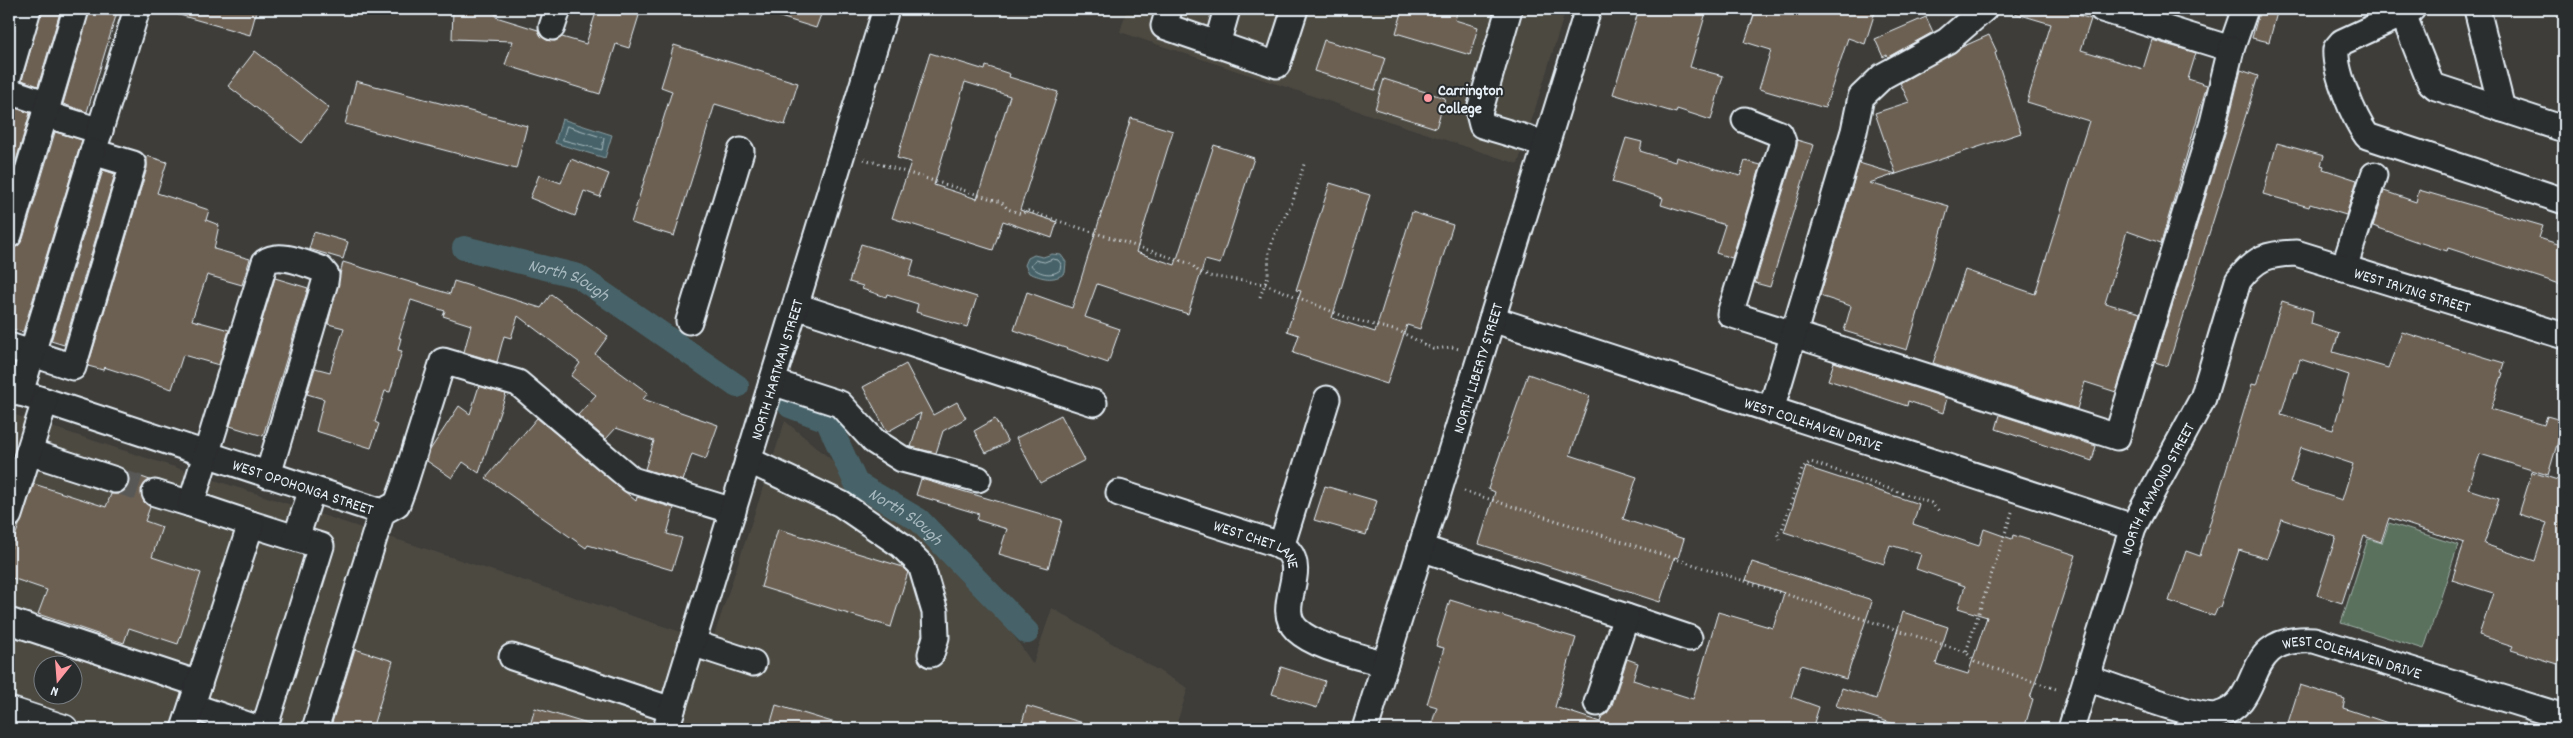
<svg xmlns="http://www.w3.org/2000/svg" width="2573" height="738" font-family="Dekko,sans-serif">
<style>
.built{fill:#4c4841;fill-rule:evenodd}
.park{fill:#5a715d;stroke:#a1b1aa}
.water{fill:#466369;stroke:#879ca2}
.lines{fill:none;stroke-linecap:round;stroke-linejoin:round}
.shore{stroke:#a7b8bf;stroke-width:1}
.canal{stroke:#466369;stroke-width:24}
.building{fill:#6c6153;stroke:#e8f1f8;fill-rule:evenodd}
.minor-tunnel{stroke:#585856;stroke-width:25;stroke-dasharray:25 12;stroke-linecap:butt}
.minor-casing{stroke:#e8f1f8;stroke-width:29}
.major-casing{stroke:#e8f1f8;stroke-width:31}
.path{stroke:#e8f1f8;stroke-width:3;stroke-dasharray:1 4;stroke-linecap:butt}
.minor{stroke:#2a2d2e;stroke-width:25}
.major{stroke:#2a2d2e;stroke-width:28}
.poi-dot{fill:#ff9aa2;stroke:#2a2d2e;stroke-width:2}
.labels{text-anchor:middle;stroke-width:4;stroke-linejoin:round;paint-order:stroke}
.poi-label{font-size:16px;font-weight:bold;fill:#e8f1f8;stroke:#2a2d2e;text-anchor:start}
.street-label{font-size:16px;fill:#e8f1f8;stroke:#2a2d2e}
.water-label{font-size:18px;font-style:italic;fill:#a7b8bf;stroke:#2a2d2e}
</style>
<rect width="100%" height="100%" fill="#3e3d39"/>
<filter id="ink" filterUnits="userSpaceOnUse"><feTurbulence type="fractalNoise" baseFrequency=".02" numOctaves="2"/><feDisplacementMap in="SourceGraphic" scale="10" xChannelSelector="R" yChannelSelector="G"/><feConvolveMatrix kernelMatrix="1 2 1 2 8 2 1 2 1" color-interpolation-filters="sRGB"/></filter>
<g filter="url(#ink)">
<path class="built" d="M1127,9H1566L1518,164L1120,32Z
M9,413L712,642L785,421L976,580L1033,664L1052,608L1188,688L1175,729H9ZM42,666H72V696H42Z"/>
<path class="park" d="M2389,523L2458,545L2424,649L2341,623L2368,539L2382,543Z"/>
<path class="water" d="M562,119L612,135L605,158L555,143Z
M1052,254L1061,255L1066,262L1065,273C1053,282 1042,278 1029,273L1025,265L1028,258L1034,255L1043,257Z"/>
<g class="lines">
<path class="shore" d="M567,126L604,138L602,150L563,140Z
M1053,259L1058,260L1061,264L1060,270C1052,277 1037,274 1031,265L1035,260L1044,262Z"/>
<g class="canal">
<path id="s1" d="M464,248L578,276L737,386"/>
<path id="s2" d="M790,406L827,420L856,483L919,520L1027,632"/>
</g>
</g>
<path class="building" d="M42,9H61L38,86L22,80Z
M90,9H118L87,112L63,104Z
M176,9H257L250,35L176,14Z
M453,9H496V17L538,30L541,36L547,40L555,41L562,37L586,44L597,9H641L629,48L616,44L600,94L505,65L513,41L452,39Z
M767,9H823L816,28L767,13Z
M1403,9H1458L1455,20L1478,27L1470,55L1396,33Z
M1639,9H1707L1690,67L1723,76L1711,120L1677,109L1676,113L1613,94Z
M1756,9H1876L1865,44L1848,38L1825,108L1759,89L1771,50L1745,42Z
M2015,9H2059L2091,19L2081,50L2143,69L2152,40L2196,53L2188,79L2207,85L2161,243L2127,231L2105,303L2140,313L2116,392L2085,382L2077,409L1933,363L1965,270L2035,294L2089,121L2027,102L2051,24L2014,13Z
M2260,9H2278L2269,42L2252,38Z
M1926,17L1933,32L1888,57L1887,55L1883,57L1875,39Z
M1989,35L1997,52L1995,53L2021,133L1896,174L1875,113L1909,102L1900,83L1962,47Z
M1324,40L1385,58L1375,90L1314,71Z
M674,45L798,83L785,125L715,104L674,236L631,223L672,91L661,87Z
M255,51L329,108L302,143L228,86Z
M930,53L985,70L986,66L1010,74L1009,77L1058,92L1020,210L1057,222L1052,238L1003,221L993,250L892,218L911,162L897,158ZM965,82L1010,96L977,199L934,185Z
M2241,70L2258,76L2168,366L2155,362L2227,127Z
M1384,79L1445,98L1436,128L1375,109Z
M356,81L527,126L516,169L345,124Z
M9,106L30,113L9,185Z
M1131,118L1173,131L1136,252L1175,265L1214,145L1254,158L1220,264L1205,260L1188,314L1097,284L1085,317L1120,329L1108,363L1014,330L1027,292L1072,308Z
M55,132L82,140L23,332L9,328V249L18,246L23,239Z
M1626,138L1642,142L1640,151L1675,162L1676,157L1740,176L1745,161L1761,165L1732,258L1716,253L1725,225L1661,205L1663,198L1612,182Z
M1797,140L1814,145L1770,287L1755,283L1797,146Z
M2277,143L2324,156L2321,165L2324,166L2323,169L2357,180L2346,215L2310,204L2309,207L2263,194Z
M147,156L167,162L157,193L209,210L206,220L219,225L214,249L250,259L242,285L207,275L192,320L229,330L219,365L183,355L172,389L104,367L103,370L88,366L147,168Z
M571,159L609,174L600,197L584,191L575,216L530,198L539,175L561,183Z
M1859,163L1896,174L1869,183L1949,206L1907,350L1844,331L1851,306L1820,296Z
M103,170L115,174L64,345L51,341Z
M1330,183L1370,195L1332,318L1375,332L1412,212L1453,225L1420,329L1407,325L1387,384L1293,353L1299,335L1287,331L1301,291L1296,290Z
M2419,190L2543,226L2539,238L2564,246V270L2560,284L2448,248L2447,251L2415,241L2373,226L2384,191L2416,202Z
M314,232L348,242L343,259L309,249Z
M861,244L914,260L909,276L977,297L967,327L916,312L918,304L887,294L886,297L862,289L863,286L849,282Z
M343,262L450,294L454,281L541,308L551,294L608,336L595,354L648,393L643,399L718,425L706,459L692,454L683,481L645,469L654,441L616,428L606,439L578,415L596,395L571,376L580,363L518,316L511,338L504,336L497,362L464,352L471,325L443,316L445,311L411,300L399,338H401L398,350L402,351L390,392L385,391L375,422L379,424L371,448L316,431L324,399L307,394L315,368L330,372L344,328L328,324Z
M275,278L308,288L263,436L230,426Z
M2282,301L2313,311L2311,324L2339,333L2333,352L2388,368L2402,332L2504,363L2501,372L2503,373L2491,409L2544,425L2547,416L2564,421L2548,475L2480,454L2468,489L2499,499L2484,544L2535,561L2547,523L2519,514L2532,472L2564,482V641L2557,664L2511,650L2513,646L2479,635L2493,593L2452,580L2464,543L2389,518L2381,542L2364,536L2342,603L2317,595L2336,537L2281,519L2267,559L2239,550L2220,607H2218L2214,616L2169,601L2186,551L2200,556L2252,384L2256,385ZM2300,359L2349,375L2333,430L2281,414L2294,372L2296,373ZM2301,447L2353,464L2342,500L2290,483Z
M1834,362L1947,398L1943,413L1908,401L1907,406L1828,380Z
M906,364L933,415L957,402L966,418L943,431L936,453L911,447L921,413L887,432L863,387Z
M1528,374L1590,396L1570,455L1637,477L1623,519L1684,539L1678,558L1675,557L1660,602L1479,544L1495,492L1488,489Z
M479,386L506,394L479,473L463,462L452,478L427,461L430,450L459,406L470,414Z
M1061,415L1085,460L1040,483L1016,438Z
M2000,415L2096,446L2092,461L1996,429Z
M537,418L636,501L637,497L674,508L667,534L682,538L672,570L588,545L586,548L486,478Z
M995,419L1008,442L986,453L974,431Z
M1806,467L1919,504L1913,524L1979,546L1984,529L2012,539L2013,535L2076,555L2030,698L2033,699L2024,729H1911L1836,706L1842,688L1876,699L1903,612L1948,627L1936,664L1968,674L1987,617L1958,608L1965,586L1916,569L1921,554L1890,545L1884,564L1784,532Z
M127,472L150,480L141,489L144,502L150,507L145,521L162,527L152,557L201,573L178,644L129,628L124,643L38,614L47,590L9,577V553L34,484L106,507L111,494H118L128,485Z
M921,479L1062,520L1048,568L999,554L1007,529L977,520L979,514L916,495Z
M1325,486L1377,501L1366,535L1314,520Z
M778,529L903,567L908,572L891,627L761,587Z
M1752,562L1869,599L1872,602L1846,679L1801,665L1791,697L1819,707L1812,729H1430L1437,707L1427,704L1444,648L1436,646L1450,600L1576,638L1555,707L1600,722L1602,716L1611,708L1627,659L1638,663L1633,680L1693,699L1718,612L1773,628L1784,593L1746,580Z
M355,649L393,661L372,729H330Z
M1281,667L1325,681L1317,708L1272,694Z
M2300,685L2345,699L2343,708L2397,726V729H2286Z
M776,705L842,725L841,729H769Z
M1027,706L1090,725L1089,729H1020Z
M535,708L591,725L590,729H529Z"/>
<g class="lines">
<path class="minor-tunnel" d="M115,480L155,493"/>
<defs>
<g id="minor">
<path d="M1169,9L1164,26L1277,65L1295,9"/>
<path d="M1509,9L1479,113L1482,125L1546,144"/>
<path d="M2102,9L2231,49L2245,9"/>
<path d="M2401,9L2403,14L2342,42L2336,49C2334,71 2354,118 2367,136L2564,201"/>
<path d="M2412,9L2403,14L2430,82L2436,87L2564,129"/>
<path d="M2477,9L2502,109"/>
<path d="M552,27L558,9"/>
<path d="M1217,44L1227,9"/>
<path d="M9,74L28,9"/>
<path d="M9,91L48,104"/>
<path d="M45,114L100,131"/>
<path d="M1745,120L1780,134L1783,142L1730,314L2117,437L2213,123L2231,49"/>
<path d="M9,235L76,9"/>
<path d="M2344,268L2374,175"/>
<path d="M796,306L1094,403"/>
<path id="s3" d="M1492,319L2133,527"/>
<path d="M689,321L741,151"/>
<path d="M9,346L73,367L133,164L93,152L137,9"/>
<path d="M772,382L840,404L874,441L902,459L978,479"/>
<path id="s4" d="M9,389L382,512"/>
<path d="M20,393L93,152"/>
<path d="M1771,410L1854,131L1861,97L1883,76L1947,41L1984,9"/>
<path d="M29,452L115,480"/>
<path d="M748,460L841,504L901,545L921,565L935,612L936,637L931,654"/>
<path d="M155,493L191,504"/>
<path id="s5" d="M1119,493L1271,542C1276,544 1284,546 1288,551C1308,574 1274,608 1297,630C1316,648 1360,656 1385,664"/>
<path d="M382,512L397,504L404,485L443,361L518,383L632,480L733,511"/>
<path d="M9,515L45,401"/>
<path d="M251,524L321,546L264,729"/>
<path d="M296,538L312,489"/>
<path d="M1281,547L1327,399"/>
<path d="M1421,548L1689,638"/>
<path d="M9,621L199,684"/>
<path d="M692,643L753,663"/>
<path d="M512,657L672,710"/>
<path id="s6" d="M2087,678C2112,686 2198,720 2218,715C2268,701 2237,635 2314,640L2564,717"/>
<path d="M1597,703L1626,617"/>
<path d="M192,706L259,729"/>
<path d="M184,729L251,524L191,504L265,262C280,251 305,264 321,269L326,275L325,282L268,475"/>
<path d="M315,729L382,512"/>
<path id="s7" d="M666,729L886,9"/>
<path id="s8" d="M1365,729L1588,9"/>
<path id="s9" d="M2071,729L2133,527L2203,398L2238,281C2256,257 2267,254 2296,253L2564,336"/>
</g>
<path id="major" d="M9,711L64,729"/>
</defs>
<use href="#minor" class="minor-casing"/>
<use href="#major" class="major-casing"/>
<path class="path" d="M864,159L1001,202L1008,209L1021,214L1028,211L1191,264L1198,271L1209,276L1265,284L1348,318L1401,332L1433,349L1452,347L1459,349
M1260,297L1268,276L1269,252L1275,234L1293,201L1305,161
M1464,491L1966,652
M2012,512L1966,652L1975,662L2059,690
M1780,540L1777,533L1782,529L1803,467L1811,462L1931,503L1940,512"/>
<use href="#minor" class="minor"/>
<use href="#major" class="major"/>
</g>
</g>
<circle class="poi-dot" cx="1428" cy="98" r="5"/>
<g class="labels">
<g class="poi-label">
<text x="1438" y="95">Carrington<tspan x="1438" dy="18">College</tspan></text>
</g>
<g class="street-label">
<text dy="6" stroke="none"><textPath href="#s9" startOffset="670">WEST IRVING STREET</textPath></text>
<text dy="6" stroke="none"><textPath href="#s7" startOffset="376">NORTH HARTMAN STREET</textPath></text>
<text dy="6" stroke="none"><textPath href="#s8" startOffset="378">NORTH LIBERTY STREET</textPath></text>
<text dy="6" stroke="none"><textPath href="#s3" startOffset="338">WEST COLEHAVEN DRIVE</textPath></text>
<text dy="6" stroke="none"><textPath href="#s4" startOffset="310">WEST OPOHONGA STREET</textPath></text>
<text dy="6" stroke="none"><textPath href="#s9" startOffset="256">NORTH RAYMOND STREET</textPath></text>
<text dy="6" stroke="none"><textPath href="#s5" startOffset="149">WEST CHET LANE</textPath></text>
<text dy="6" stroke="none"><textPath href="#s6" startOffset="309">WEST COLEHAVEN DRIVE</textPath></text>
</g>
<g class="water-label">
<text dy="6" stroke="none"><textPath href="#s1" startOffset="110">North Slough</textPath></text>
<text dy="6" stroke="none"><textPath href="#s2" startOffset="169">North Slough</textPath></text>
</g>
</g>
<rect width="2573" height="738" fill="none" stroke="#2a2d2e" stroke-width="30"/>
<rect x="15" y="15" width="2543" height="708" fill="none" stroke="#e8f1f8" stroke-width="2" filter="url(#ink)"/>
<g transform="translate(58 680) rotate(197)"><circle r="24" fill="#2a2d2e" stroke="#767b7f"/>
<path d="M0-4L9 19L0 12L-9 19Z" fill="#ff9aa2"/>
<text y="-8" font-size="14" font-weight="bold" text-anchor="middle" fill="#e8f1f8">N</text>
</g>
</svg>
